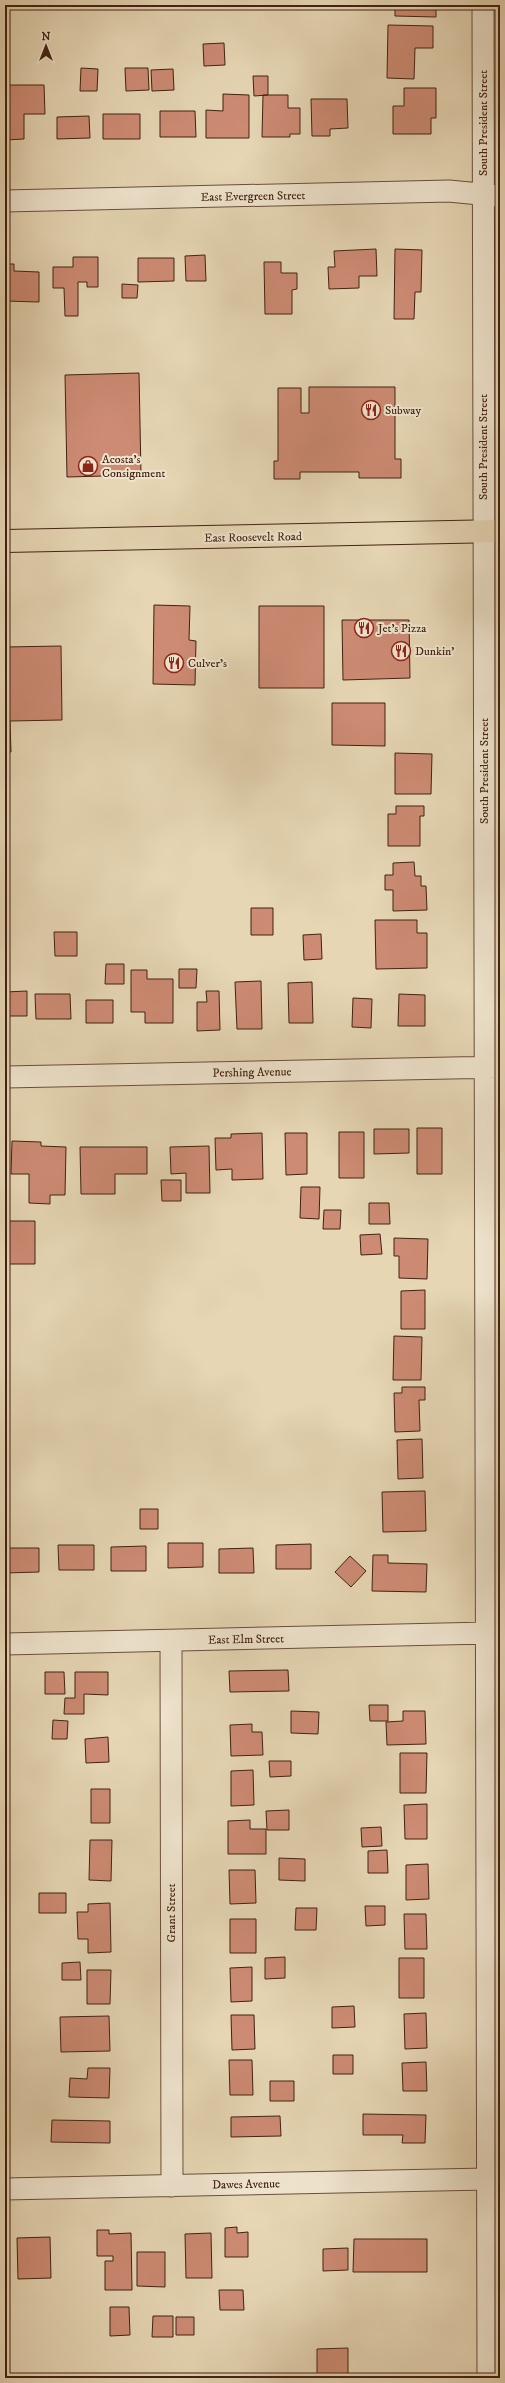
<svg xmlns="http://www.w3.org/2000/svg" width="505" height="2383" font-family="'IM FELL DW Pica',serif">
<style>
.building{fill:#cd8b74;stroke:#412211}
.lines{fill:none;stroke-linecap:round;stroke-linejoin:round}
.minor-casing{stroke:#6a4f3a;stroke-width:23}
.major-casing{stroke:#412211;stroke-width:24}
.minor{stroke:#efe4ce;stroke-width:21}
.major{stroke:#e6d6b4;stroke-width:22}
.labels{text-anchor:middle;stroke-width:4;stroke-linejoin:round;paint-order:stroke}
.street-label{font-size:12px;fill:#412211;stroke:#efe4ce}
.poi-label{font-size:12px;fill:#412211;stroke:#efe4ce;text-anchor:start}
</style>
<rect width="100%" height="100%" fill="#e6d6b4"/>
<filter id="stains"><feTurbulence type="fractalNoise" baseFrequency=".005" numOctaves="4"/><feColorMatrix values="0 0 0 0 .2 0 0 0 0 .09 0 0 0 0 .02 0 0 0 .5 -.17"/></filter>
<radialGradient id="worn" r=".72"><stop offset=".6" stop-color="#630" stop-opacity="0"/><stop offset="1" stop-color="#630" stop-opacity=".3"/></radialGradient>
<path class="building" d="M395,5H436V17L395,16Z
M388,25L433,26V48H415L414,79L387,78Z
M224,43L225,65L204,66L203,44Z
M81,68L98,69L97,91H80Z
M125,68H148L149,90L126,91Z
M173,69L174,90L152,91L151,70Z
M253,76H268V95L254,96Z
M5,85H44L45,114H24V139L5,140Z
M404,88H436V118H431V134H393V106H404Z
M223,94L249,95V138H206V110L223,111Z
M263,95H288V108H300V134H290V137H262Z
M311,99H347L348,128L330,129V136H312Z
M160,111H195L196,137H160Z
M103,114H140V139H103Z
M89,116L90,138L57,139V117Z
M376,249L377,276H359V288L329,289L328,267H335L334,251Z
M395,249L422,250L421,292H415L414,319H394Z
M205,255L206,281H186L185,256Z
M73,257H98V287H87V282H78V316H65L64,288H53V267H73Z
M138,258H174V281L138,282Z
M264,262H281V273H297V289L292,290V314H265Z
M5,264H14V271L39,272V302L5,301Z
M122,284L138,285L137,298H122Z
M139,373L141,475L67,477L65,375Z
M309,387H395V459H401V478H359V472H300V479H274V461H278V388H301V413H309Z
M154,605L190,606L189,640L196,641L195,685L153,684Z
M259,606H324V688H259Z
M342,620H409L410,678L343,680Z
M61,646L62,720L10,721L11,752H5V647Z
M332,703H385V746L332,745Z
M395,753L432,754L431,794H395Z
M396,806H424V816H420V846H388V814H396Z
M414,862L415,876H421V886H426L427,910L393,911V890H385V875H393V863Z
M251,908H273V935H251Z
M375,920H417V933H427V968L376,969Z
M54,932H77V956H55Z
M321,934L322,959L304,960L303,935Z
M106,964H124V984H105Z
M179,969H197L196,988H179Z
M131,970H147V979H173V1023H145V1012H131Z
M261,981L262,1029H237L235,982Z
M312,982L313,1023H289L288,983Z
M27,991V1016H5V992Z
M206,991H219L220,1030L197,1031V1002H207Z
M35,994H70L71,1019H36Z
M399,994L425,995V1026H398Z
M353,998L372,999L371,1028L352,1027Z
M86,1000H113V1023H86Z
M417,1128H442V1174H417Z
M374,1129H409V1153L374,1154Z
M339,1132H364V1178H339Z
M262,1133L263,1179L232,1180V1169L216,1170L215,1138H231V1134Z
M285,1133H307V1174L286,1175Z
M12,1141L41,1142V1146L66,1147L65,1195H50V1204L29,1203V1174H11Z
M209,1146L210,1193H186V1173L171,1174L170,1147Z
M80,1147H147V1174H115V1194H81Z
M161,1180H181V1201H162Z
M301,1187H320L319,1219L300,1218Z
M369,1203H389L390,1224H369Z
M324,1210H341L340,1229H323Z
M8,1221H35V1264H8Z
M380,1234L382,1254L361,1255L360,1235Z
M394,1238L428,1239L427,1279L399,1278V1256H394Z
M425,1290V1329H401V1291Z
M394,1336L422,1337L421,1380H393Z
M402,1387H425V1400H419L420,1431L395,1432L394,1393H402Z
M422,1439L423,1478L398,1479L397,1440Z
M425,1491L426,1531L383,1532L382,1492Z
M140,1509H158V1529H140Z
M168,1543H203V1567L168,1568Z
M311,1544V1569H276V1545Z
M58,1545H94V1570H59Z
M146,1546V1571H111V1547Z
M5,1548H39V1572L5,1573Z
M253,1548L254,1573H219V1549Z
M373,1555H388V1563L427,1564L426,1592L372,1591Z
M350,1556L366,1571L351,1587L335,1572Z
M288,1670L289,1691L230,1692L229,1671Z
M45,1672H64L65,1694H45Z
M75,1672H108V1695L84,1694V1714H64L65,1698H75Z
M369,1705H388V1721H370Z
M291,1711L319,1712L318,1734L291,1733Z
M403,1711H425L426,1744L387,1745L386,1722L403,1721Z
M53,1720L68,1721L67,1739H52Z
M252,1724V1732H262L263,1755L231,1756L230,1725Z
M108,1737L109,1762L86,1763L85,1739Z
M400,1753H427L426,1793H400Z
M269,1761H291V1776L270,1777Z
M253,1770L254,1805L231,1806V1771Z
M91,1789H110V1823H91Z
M427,1804V1839H405L404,1805Z
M289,1810V1830H267L266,1811Z
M250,1820V1829H266V1854H228V1821Z
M381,1827L382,1846L362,1847L361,1828Z
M90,1840H112L111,1881L89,1880Z
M387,1850L388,1873H368V1851Z
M279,1858L305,1859V1881L279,1880Z
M428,1864L429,1899L406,1900V1865Z
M229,1870H255L256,1903L230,1904Z
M39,1893H66V1913H39Z
M110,1903L111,1952L88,1953V1939H78L77,1912H88V1904Z
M365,1906H385V1925L366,1926Z
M296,1908H317L316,1930H295Z
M404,1914H426L427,1949H405Z
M230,1919H256V1953H230Z
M285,1957V1978L265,1979V1958Z
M399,1958H424V1998H399Z
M80,1962L81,1980H62V1963Z
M252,1967V2001L231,2002L230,1968Z
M87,1970H111L110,2004H87Z
M5,1976H7V1995H5Z
M354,2006L355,2027L332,2028V2007Z
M426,2013L427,2048L405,2049L404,2014Z
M231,2015H254L255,2049L232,2050Z
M109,2016L110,2051L61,2052L60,2017Z
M333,2055H353V2074H333Z
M229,2060H252L253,2095H230Z
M426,2062L427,2091H403L402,2063Z
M88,2068H110L109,2098L69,2097L70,2078L87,2079Z
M270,2081H294V2101H270Z
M363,2114L426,2115L425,2143H402L403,2135H363Z
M280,2116L281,2136L231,2137V2117Z
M52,2120L110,2121V2143L51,2142Z
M237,2227V2233L248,2232V2257H225V2228Z
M97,2230H109V2234L131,2233L132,2290H105V2261H113V2256H97Z
M211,2233L212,2278H186L185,2234Z
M50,2237L51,2278L18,2279L17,2238Z
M354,2239H427V2272H353Z
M348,2248V2270L323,2271V2249Z
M137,2252H165V2287L137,2286Z
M219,2290H243L244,2310H220Z
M110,2307H129L130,2335L110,2336Z
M153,2316H173V2337H152Z
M176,2317H194V2335H176Z
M348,2348V2378H317V2349Z"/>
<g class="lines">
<defs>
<path id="minor" d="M483,5L488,2378
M5,201L449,191L500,196
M5,1077L500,1067
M171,1641L172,2186
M5,1644L487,1633
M5,2189L487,2179"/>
<path id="major" d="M5,541L500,531"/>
</defs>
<use href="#minor" class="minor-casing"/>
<use href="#major" class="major-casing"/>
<use href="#minor" class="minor"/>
<use href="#major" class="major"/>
</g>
<defs>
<symbol id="restaurant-ring" viewBox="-11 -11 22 22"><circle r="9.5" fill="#efe4ce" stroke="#8f2418" stroke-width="1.5"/><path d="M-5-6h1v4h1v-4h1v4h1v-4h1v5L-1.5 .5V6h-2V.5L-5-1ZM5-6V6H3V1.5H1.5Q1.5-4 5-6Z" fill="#8f2418"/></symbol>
<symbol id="shop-ring" viewBox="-11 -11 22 22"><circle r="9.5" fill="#efe4ce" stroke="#8f2418" stroke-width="1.5"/><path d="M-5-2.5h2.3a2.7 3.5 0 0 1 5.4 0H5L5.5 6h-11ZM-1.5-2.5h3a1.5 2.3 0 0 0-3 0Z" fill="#8f2418"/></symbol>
</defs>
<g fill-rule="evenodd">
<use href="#restaurant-ring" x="360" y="399" width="22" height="22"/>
<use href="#shop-ring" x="77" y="455" width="22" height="22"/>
<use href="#restaurant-ring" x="353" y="617" width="22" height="22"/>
<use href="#restaurant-ring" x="390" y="640" width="22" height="22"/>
<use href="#restaurant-ring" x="163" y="652" width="22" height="22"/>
</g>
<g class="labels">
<g class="street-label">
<text transform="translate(483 123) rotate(-90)" y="4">South President Street</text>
<text transform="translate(253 196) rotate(-1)" y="4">East Evergreen Street</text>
<text transform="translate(483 447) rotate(-90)" y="4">South President Street</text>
<text transform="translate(253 537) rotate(-1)" y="4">East Roosevelt Road</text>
<text transform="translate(484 771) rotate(-90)" y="4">South President Street</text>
<text transform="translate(252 1072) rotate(-1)" y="4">Pershing Avenue</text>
<text transform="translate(246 1639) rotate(-1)" y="4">East Elm Street</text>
<text transform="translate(171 1913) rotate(-90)" y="4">Grant Street</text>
<text transform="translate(246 2184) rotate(-1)" y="4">Dawes Avenue</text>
</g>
<g class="poi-label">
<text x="385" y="414">Subway</text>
<text x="102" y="463">Acosta's<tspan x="102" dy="14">Consignment</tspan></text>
<text x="378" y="632">Jet's Pizza</text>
<text x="415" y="655">Dunkin'</text>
<text x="188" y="667">Culver's</text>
</g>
</g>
<rect width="505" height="2383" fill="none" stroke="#e6d6b4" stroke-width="20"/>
<rect x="6" y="6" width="493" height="2371" fill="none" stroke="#412211" stroke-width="2"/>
<rect x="10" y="10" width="485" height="2363" fill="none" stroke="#412211"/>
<g transform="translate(46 46)" stroke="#efe4ce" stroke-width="3" paint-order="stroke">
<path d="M0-3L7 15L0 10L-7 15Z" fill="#412211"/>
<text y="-6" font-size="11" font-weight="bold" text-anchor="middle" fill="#412211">N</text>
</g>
<rect width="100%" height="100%" filter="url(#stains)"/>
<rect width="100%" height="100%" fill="url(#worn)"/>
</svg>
